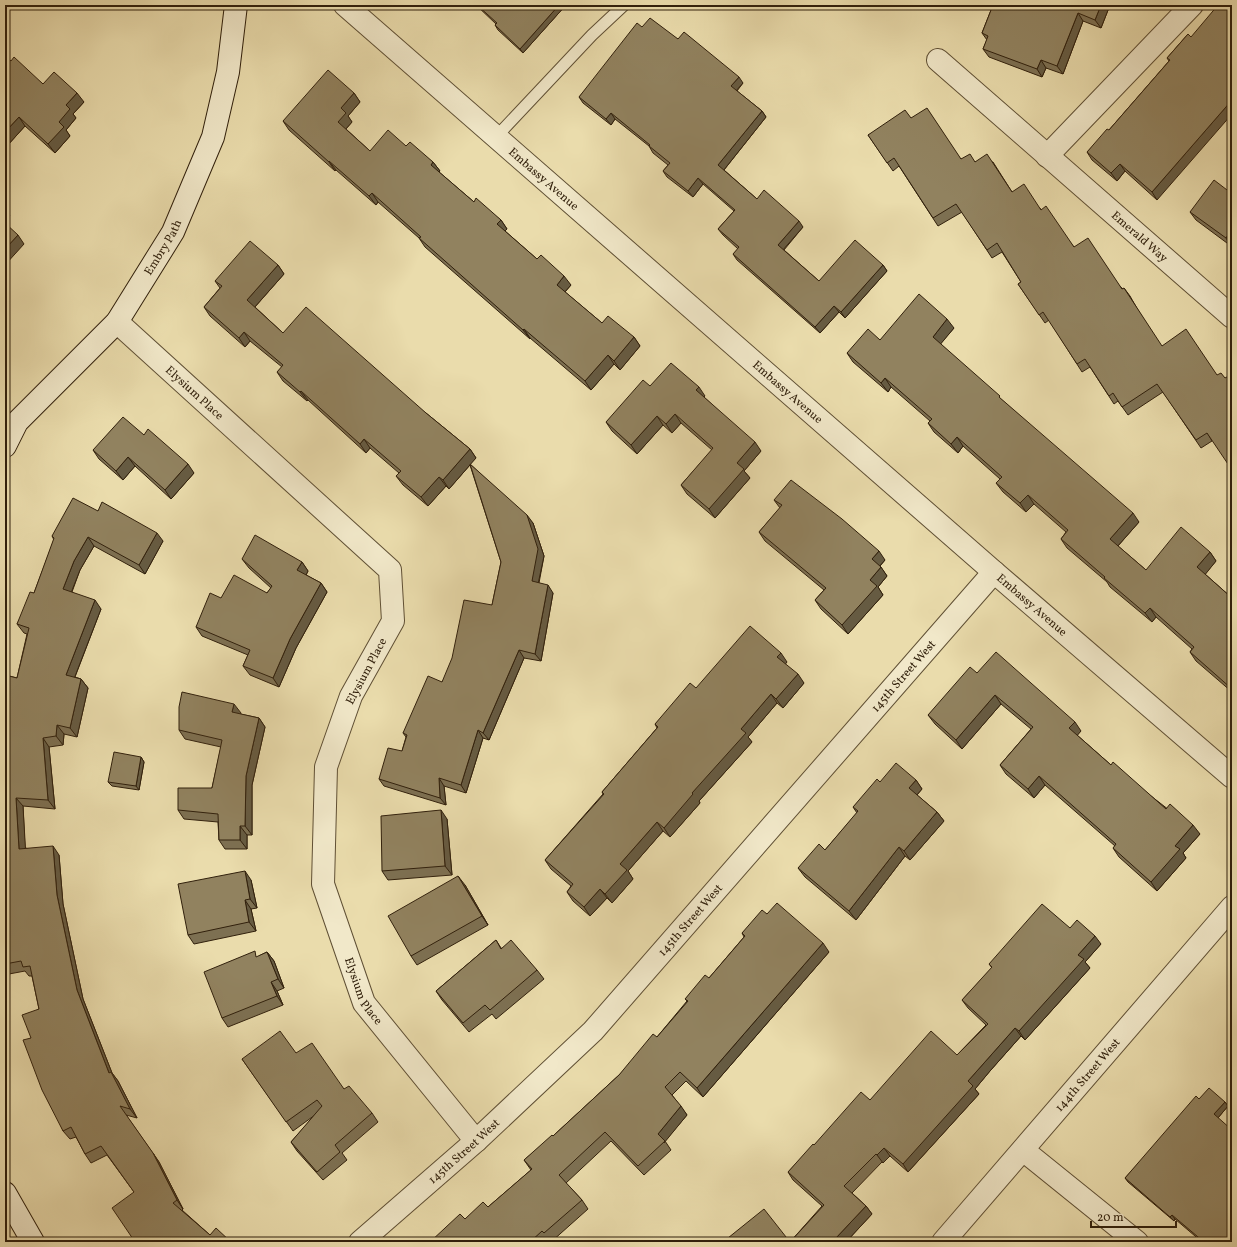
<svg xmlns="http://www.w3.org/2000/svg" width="1237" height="1247" font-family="Vollkorn,serif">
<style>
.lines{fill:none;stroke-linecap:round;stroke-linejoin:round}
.lane-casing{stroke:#5f4f34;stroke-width:13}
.street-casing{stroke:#5f4f34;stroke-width:24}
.secondary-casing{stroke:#31200c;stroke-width:24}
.lane{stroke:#f1e8c9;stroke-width:11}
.street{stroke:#f1e8c9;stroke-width:22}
.secondary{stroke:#f1e8c9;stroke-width:22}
.wall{fill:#7d7052;stroke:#31200c}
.shaded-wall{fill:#665b42;stroke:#31200c}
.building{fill:#91825f;stroke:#31200c}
.labels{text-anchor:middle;stroke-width:3;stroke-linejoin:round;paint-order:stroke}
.street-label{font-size:12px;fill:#31200c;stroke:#f1e8c9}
</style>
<rect width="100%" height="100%" fill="#eadcac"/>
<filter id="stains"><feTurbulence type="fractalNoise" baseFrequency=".005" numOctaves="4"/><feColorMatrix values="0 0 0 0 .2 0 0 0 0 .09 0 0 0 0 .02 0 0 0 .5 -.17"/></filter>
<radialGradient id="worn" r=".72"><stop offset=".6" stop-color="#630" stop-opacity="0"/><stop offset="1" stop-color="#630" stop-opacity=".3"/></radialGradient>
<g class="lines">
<defs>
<path id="lane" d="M496,137L592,35L624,5"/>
<g id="street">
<path id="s1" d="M345,5L994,572L1232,777"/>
<path id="s2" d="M938,60L1232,317"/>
<path d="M1047,156L1192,5"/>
<path id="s3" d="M117,322L390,570L393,621L351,696L326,767L323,884L364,1003L476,1141"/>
<path d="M1023,1150L1137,1242"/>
<path id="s4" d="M360,1242L476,1141L593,1031L994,572"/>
<path id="s5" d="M943,1242L1232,907"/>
</g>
<g id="secondary">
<path id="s6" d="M5,446L17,422L117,322L173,232L213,137L228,72L236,5"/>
<path d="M5,1193L33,1242"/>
</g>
</defs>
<use href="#lane" class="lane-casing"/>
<use href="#street" class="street-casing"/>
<use href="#secondary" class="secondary-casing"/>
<use href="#lane" class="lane"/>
<use href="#street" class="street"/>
<use href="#secondary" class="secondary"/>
</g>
<path class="wall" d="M476,5H566L523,53L498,30L495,25L496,24Z
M993,5H1110L1101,28L1083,21L1063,74L1046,68L1042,77L989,57L983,49L987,40L982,33Z
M642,27L678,39L743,83L737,91L762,111L766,117L724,170L757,199L803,227L784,250L819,281L883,265L887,271L845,318L839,312L820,333L737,260L733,254L738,249L723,235L718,229L734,211L703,184L693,197L667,177L663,171L668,165L653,153L649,146L615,119L611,125L583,103L579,97Z
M1188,34L1157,200L1125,171L1117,181L1092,160L1087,152L1109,130L1169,61L1167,58Z
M5,56L11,61L43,84L84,102L73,114L76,118L66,130L70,136L55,153L25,126L7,146L5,144Z
M354,93L360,102L348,116L352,122L346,129L370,151L406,146L433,162L440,171L439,172L474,202L501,220L507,229L505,231L537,259L571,285L565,292L602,323L634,337L640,346L620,370L614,364L591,390L530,338V339L425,247L419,238L378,202L376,205L336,170L335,171L289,130L283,121Z
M911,118L961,159L975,162H993L1012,192L1041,209L1074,247L1123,289L1124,288L1130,296L1212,441L1201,448L1163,392L1128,415L1118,401L1114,404L1090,367L1082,372L1049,320L1045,323L1018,284L1021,282L1002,252L992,258L962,212L938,226L899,166L893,171L868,135Z
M1232,192V244L1231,246L1196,220L1190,212L1231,193Z
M5,210L10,216L5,221Z
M278,265L284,274L255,307L283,333L426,413L470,449L476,458L470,464L533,523L544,556L539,583L553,593L541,661L524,658L489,740L483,738L466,793L444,786L446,805L384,786L379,779L402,751L406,737L403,733L442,682L492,605L501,562L470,465L449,489L446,486L428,506L403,485L396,476L399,473L370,448L366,453L308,400L307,401L283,381L277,372L282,367L250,341L245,347L210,316L204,307L220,288L215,281Z
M954,328L940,344L1003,401L1139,522L1118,546L1146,570L1210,552L1216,561L1205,574L1232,598V692L1196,661L1190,652L1192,649L1156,617L1152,622L1110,587L1107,582L1067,548L1061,539L1066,532L1034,504L1026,512L1003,492L996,483L1000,479L963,446L958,453L934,432L928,423L930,421L891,387L888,392L853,362L847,353L880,340Z
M650,386L705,396L704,397L761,451L744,471L750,478L715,518L687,494L681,485L712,450L681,423L672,433L663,425L637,454L612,431L606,422Z
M144,435L194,473L171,499L135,466L123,480L99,459L93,450Z
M774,500L885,560L880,566L887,576L878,587L883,595L848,634L821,609L815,600L824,590L765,541L759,532L780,508Z
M98,511L163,541L145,574L94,546L80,570L72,592L101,609L75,677L81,679L88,688L77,737L64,734L63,745L49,747L55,809L23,806L25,848L59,855L63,904L83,999L112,1073L118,1081L137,1118L126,1115L159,1162L183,1209L182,1210L210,1235L231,1242H135L134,1192L107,1155L91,1163L85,1154L76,1137L70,1139L63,1131L31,1038L39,1009L32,976H29L25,971L9,974L5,967V675L17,678L27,634L24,633L17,624L34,593L54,540L52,536Z
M242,559L302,562L308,571L306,575L321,583L327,592L296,648L279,687L250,675L243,666L248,655L202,636L196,627L221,598L267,593L271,588L249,568Z
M787,662L785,664L804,683L783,708L777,703L748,737L752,742L699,801L700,803L670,837L663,831L628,871L633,879L612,903L607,898L590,916L573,901L567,892L571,886L551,869L545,860L603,794L602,792L657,728L655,724L696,688Z
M977,673L1081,731L1077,735L1111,765L1200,834L1183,853L1186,858L1157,891L1119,857L1113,848L1115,846L1045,785L1034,798L1006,774L1000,765L1031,729L1001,704L962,749L935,724L928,715Z
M241,713L240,714L259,718L265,727L252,785V835H247V849H225L219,840L218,822L184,819L178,810L212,788L221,747L185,739L179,730Z
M141,757L144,762L139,790L112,786L108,782Z
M916,780L922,789L917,795L937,812L944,821L910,860L905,856L856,920L805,877L798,868L825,850L857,813L853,807L880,782Z
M447,819L452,875L388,880L382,871Z
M251,880L257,908L251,909L256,931L194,944L188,935Z
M465,885L488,925L417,965L411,956Z
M767,914L829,952L703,1097L686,1081L672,1095L687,1115L665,1141L671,1150L644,1175L611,1141L566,1183L582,1200L588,1209L551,1242L549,1240L547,1242H430L465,1219L488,1207L531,1170L524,1160L553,1136L619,1075L657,1037L687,1001L685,999L709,978L744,937L742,933Z
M1070,928L1101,944L1085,962L1090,968L1025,1040L1021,1036L990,1071L975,1089L979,1094L908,1172L890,1156L883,1163L882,1162L852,1193L866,1206L872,1214L846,1242H723H790L822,1206L793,1180L788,1172L814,1145L870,1100L957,1055L986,1025L968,1008L962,1000L992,968L989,964Z
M496,940L501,948L537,970L544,979L496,1019L492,1014L469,1032L442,1000L436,991Z
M267,952L274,961L284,988L277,991L283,1005L228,1027L222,1018L259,956Z
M296,1053L344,1089L372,1113L378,1122L342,1153L347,1160L323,1180L297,1151L291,1142L315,1115L293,1131L242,1059Z
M1199,1099L1225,1102L1228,1106L1218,1118L1232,1242H1202L1175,1219L1174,1221L1128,1182L1125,1178Z"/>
<path class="shaded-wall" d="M559,5H566L523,53L520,49Z
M1101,5H1110L1101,28L1095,20Z
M1078,13L1083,21L1063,74L1057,66Z
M1041,60L1046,68L1042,77L1037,69Z
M739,77L743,83L735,92L731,86Z
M77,93L84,102L73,114L76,118L66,130L70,136L55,153L48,144L66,105Z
M354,93L360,102L348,116L352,122L344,131L338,122L341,108Z
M1232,100V114L1157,200L1152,192Z
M762,111L766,117L723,171L718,165Z
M611,113L615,119L611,125L606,119Z
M19,117L25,126L7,146L5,143V132Z
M329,161L336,170L335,171L329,162Z
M433,162L440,171L437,174L431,165Z
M1120,164L1125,171L1117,181L1111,173Z
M698,178L703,184L693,197L688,191Z
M372,193L378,202L376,205L369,196Z
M501,220L507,229L503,233L497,224Z
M799,221L803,227L782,251L778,245Z
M1231,230L1232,232V244L1231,246L1226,238Z
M18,235L24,244L5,265V249Z
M278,265L284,274L253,309L247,300Z
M883,265L887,271L845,318L841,312Z
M564,276L571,285L563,294L557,285Z
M834,306L839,312L820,333L815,327Z
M947,319L954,328L939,346L933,337Z
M524,329L530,338V339L523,330Z
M244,332L250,341L245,347L239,338Z
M634,337L640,346L620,370L614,361Z
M608,355L614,364L591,390L585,381Z
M885,378L891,387L888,392L881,383Z
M699,387L705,396L702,399L696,390Z
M301,391L308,400L307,401L300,392Z
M675,414L681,423L672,433L666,424Z
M657,416L663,425L637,454L631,445Z
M957,437L963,446L958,453L951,444Z
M364,439L370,448L366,453L360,444Z
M755,442L761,451L744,471L750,478L715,518L709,509L737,463Z
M470,449L476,458L449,489L443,480Z
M128,457L135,466L123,480L116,471Z
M188,464L194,473L171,499L165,490Z
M439,477L446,486L428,506L421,497Z
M1028,495L1034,504L1026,512L1020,503Z
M1133,513L1139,522L1116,548L1110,539Z
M527,515L533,523L544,556L537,589L532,581Z
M157,533L163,541L145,574L139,565Z
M88,537L94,546L80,570L69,598L63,589L74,561Z
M879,551L885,560L878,568L872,559Z
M1210,552L1216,561L1204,576L1197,567Z
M302,562L308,571L304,579L297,570Z
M881,567L887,576L878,587L883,595L848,634L842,625L870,580Z
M321,583L327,592L296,648L279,687L273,678L290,639Z
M548,585L553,593L541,661L535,654Z
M95,600L101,609L72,684L66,675Z
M1150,608L1156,617L1152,622L1145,613Z
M519,650L524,658L489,740L483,733Z
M781,653L787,662L784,666L777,657Z
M798,674L804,683L783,708L776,699Z
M81,679L88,688L77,737L70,728Z
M771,694L777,703L748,737L752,742L699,801L700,803L670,837L664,828L692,793L741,729Z
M995,695L1001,704L962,749L956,740Z
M234,704L241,713L239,721L232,712Z
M259,718L265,727L252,785V835L245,826L246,776Z
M1075,722L1081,731L1076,737L1069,728Z
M57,725L64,734L63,745L56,736Z
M478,730L483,738L466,793L461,785Z
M43,738L49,747L55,809L48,800Z
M141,757L144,762L139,790L136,786Z
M1039,776L1045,785L1034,798L1028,789Z
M439,778L444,786L446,805L440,798Z
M916,780L922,789L915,797L909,788Z
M16,798L23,806L26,858L19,849Z
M441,810L447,819L452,875L445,866Z
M937,812L944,821L910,860L904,851Z
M657,822L663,831L628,871L633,879L612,903L605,894L620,864Z
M1193,825L1200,834L1183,853L1186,858L1157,891L1151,882L1175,846Z
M240,826L247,835V849L240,840Z
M53,846L59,855L63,904L83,999L112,1073L118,1081L137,1118L130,1109L109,1073L77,990L57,895Z
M899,847L905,856L856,920L849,911Z
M245,871L251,880L257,908L250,899Z
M458,876L465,885L488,925L482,916Z
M600,889L607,898L590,916L584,907Z
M245,900L251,909L256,931L249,922Z
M1095,936L1101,944L1085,962L1090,968L1025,1040L1019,1031L1078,955Z
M823,943L829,952L703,1097L697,1088Z
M267,952L274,961L284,988L278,979Z
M271,982L277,991L283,1005L277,996Z
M1015,1028L1021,1036L990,1071L975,1089L979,1094L908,1172L903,1164L968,1081L984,1063Z
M1225,1102L1228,1106L1217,1119L1214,1114Z
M681,1106L687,1115L664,1143L658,1134Z
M884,1148L890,1156L883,1163L877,1155Z
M153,1153L159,1162L183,1209L177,1200Z
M866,1206L872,1214L846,1242H837L835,1239Z
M1172,1215L1175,1219L1174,1221L1170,1217Z"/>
<path class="building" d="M477,5H559L520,49L495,25L497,23Z
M993,5H1101L1095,20L1078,13L1057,66L1041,60L1037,69L983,49L988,36L982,33Z
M1218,5H1232V100L1152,192L1120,164L1111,173L1087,152L1107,129L1109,130L1170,60L1167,58L1188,34L1191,37Z
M650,18L678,39L684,32L739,77L731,86L762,111L718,165L757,199L764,190L799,221L778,245L819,281L855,240L883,265L841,312L834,306L815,327L733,254L739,247L718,229L735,210L698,178L688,191L663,171L670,163L649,146L650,145L611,113L606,119L579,97L637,23L642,27Z
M5,56L11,61L14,57L43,84L54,72L77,93L66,105L70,109L59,122L64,127L48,144L19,117L5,132Z
M328,70L354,93L341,108L346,113L338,122L370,151L388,130L406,146L410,142L433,162L431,165L474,202L476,198L501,220L497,224L537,259L541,255L564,276L557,285L602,323L608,316L634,337L614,361L608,355L585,381L524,329L523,330L419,238L421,237L372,193L369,196L329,161V162L283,121Z
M927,108L961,159L970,154L975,162L987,154L1012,192L1024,184L1041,210L1046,206L1074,247L1088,238L1122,289L1124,288L1162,346L1186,329L1217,375L1221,373L1225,378L1232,374V470L1207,433L1196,440L1157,384L1122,407L1113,393L1109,396L1085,359L1077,364L1043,312L1039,315L1018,284L1021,282L997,243L987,250L956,204L933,218L894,158L887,163L868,135L905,110L911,118Z
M1214,180L1231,193L1232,192V231L1231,230L1226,238L1190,212Z
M5,223L18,235L5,249Z
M250,241L278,265L247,300L283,333L306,307L426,413L470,449L443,480L439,477L421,497L396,476L401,471L364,439L360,444L301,391L300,392L277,372L283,365L244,332L239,338L204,307L222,286L215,281Z
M919,294L947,319L933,337L1000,396L999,397L1133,513L1110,539L1146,570L1181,527L1210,552L1197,567L1232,598V689L1190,652L1194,647L1150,608L1145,613L1104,578L1105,577L1061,539L1068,530L1028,495L1020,503L996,483L1002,477L957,437L951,444L928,423L932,419L885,378L881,383L847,353L868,329L880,340Z
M671,363L699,387L696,390L755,442L737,463L744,469L709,509L681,485L713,448L675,414L666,424L657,416L631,445L606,422L643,380L650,386Z
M123,417L144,435L148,429L188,464L165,490L128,457L116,471L93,450Z
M470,464L527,515L538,549L532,581L548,585L535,654L519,650L483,733L478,730L461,785L439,778L440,798L379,779L388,748L402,751L407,735L403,733L428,676L442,682L452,658L464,600L492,605L501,562Z
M791,480L842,519L879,551L872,559L881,567L870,580L877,586L842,625L815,600L826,588L759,532L782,505L774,500Z
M73,498L98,511L102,502L157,533L139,565L88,537L74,561L63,589L95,600L66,675L81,679L70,728L57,725L56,736L43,738L48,800L16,798L19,849L53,846L57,895L77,990L109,1073L111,1072L130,1109L120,1106L153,1153L177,1200L173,1203L210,1235L216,1228L231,1242H135L112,1208L134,1192L101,1146L85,1154L71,1127L63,1131L42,1090L23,1040L31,1038L22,1015L39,1009L30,966L23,967L21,961L5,964V675L17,678L29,628L17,624L30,592L34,593L54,538L52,536Z
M255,535L302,562L297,570L321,583L290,639L273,678L243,666L250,650L196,627L210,593L221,598L234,575L267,593L272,586L242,559Z
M750,626L781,653L777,657L798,674L776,699L771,694L741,729L746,733L692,793L693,794L664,828L657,822L620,864L627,870L605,894L600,889L584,907L567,892L573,884L545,860L604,794L602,792L658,727L655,724L690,683L696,688Z
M996,652L1075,722L1069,728L1111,765L1113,762L1166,809L1170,804L1193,825L1175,846L1180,849L1151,882L1113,848L1116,844L1039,776L1028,789L1000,765L1033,727L995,695L956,740L928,715L970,667L977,673Z
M182,692L234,704L232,712L259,718L246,776L245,826H240V840H219L218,814L178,810V788H212L222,740L179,730V707Z
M114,752L141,757L136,786L108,782Z
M896,763L916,780L909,788L937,812L904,851L899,847L849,911L798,868L819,844L825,850L858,811L853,807L877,779L880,782Z
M441,810L445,866L382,871L381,816Z
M245,871L250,899L245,900L249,922L188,935L178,884Z
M458,876L482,916L411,956L388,916Z
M777,903L823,943L697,1088L680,1072L665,1087L681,1106L658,1134L665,1141L638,1166L605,1132L559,1175L582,1200L544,1233L542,1231L530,1242H430L460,1214L465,1219L483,1202L488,1207L532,1169L524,1160L552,1135L553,1136L619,1075L653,1034L657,1037L688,1001L685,999L705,975L709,978L745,936L742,933L762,910L767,914Z
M1042,904L1070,928L1077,920L1095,936L1078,955L1084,959L1019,1031L1015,1028L984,1063L968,1081L973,1086L903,1164L884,1148L877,1155L876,1154L844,1186L866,1206L835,1239L833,1237L828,1242H723L764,1209L790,1242L824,1205L788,1172L813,1144L814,1145L861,1092L870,1100L931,1031L957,1055L988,1024L962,1000L992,967L989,964Z
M496,940L501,949L511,940L537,970L490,1010L485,1005L463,1023L436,991Z
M255,951L256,957L267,952L278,979L271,982L277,996L222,1018L204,972Z
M280,1031L296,1053L312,1043L344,1089L349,1086L372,1113L335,1145L340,1152L317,1172L291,1142L322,1106L317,1100L286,1122L242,1059Z
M1209,1088L1225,1102L1214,1114L1232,1130V1242H1204L1172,1215L1170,1217L1125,1178L1196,1096L1199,1099Z"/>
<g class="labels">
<g class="street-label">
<text dy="4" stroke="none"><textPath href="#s1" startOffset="264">Embassy Avenue</textPath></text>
<text dy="4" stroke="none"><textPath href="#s2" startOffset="268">Emerald Way</textPath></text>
<text dy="4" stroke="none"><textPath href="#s6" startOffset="256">Embry Path</textPath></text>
<text dy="4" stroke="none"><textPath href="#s1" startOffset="588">Embassy Avenue</textPath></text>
<text dy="4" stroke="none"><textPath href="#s3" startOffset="105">Elysium Place</textPath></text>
<text dy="4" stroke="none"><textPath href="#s1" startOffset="912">Embassy Avenue</textPath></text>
<text transform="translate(366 671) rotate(-62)" y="4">Elysium Place</text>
<text dy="4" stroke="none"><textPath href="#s4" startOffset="786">145th Street West</textPath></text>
<text dy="4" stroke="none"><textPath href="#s4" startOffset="462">145th Street West</textPath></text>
<text dy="4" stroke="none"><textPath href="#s3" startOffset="813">Elysium Place</textPath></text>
<text dy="4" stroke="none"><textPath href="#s5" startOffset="221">144th Street West</textPath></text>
<text dy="4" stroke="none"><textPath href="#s4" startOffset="138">145th Street West</textPath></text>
</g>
</g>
<rect width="1237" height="1247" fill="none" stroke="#eadcac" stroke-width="20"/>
<rect x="6" y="6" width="1225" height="1235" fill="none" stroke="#31200c" stroke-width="2"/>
<rect x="10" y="10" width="1217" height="1227" fill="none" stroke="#31200c"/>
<path d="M1091 1221v6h85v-6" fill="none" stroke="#31200c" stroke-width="2"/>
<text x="1097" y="1221" font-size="12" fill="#31200c" stroke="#f1e8c9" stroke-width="3" paint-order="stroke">20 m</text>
<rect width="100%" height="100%" filter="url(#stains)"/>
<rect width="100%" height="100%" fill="url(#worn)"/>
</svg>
